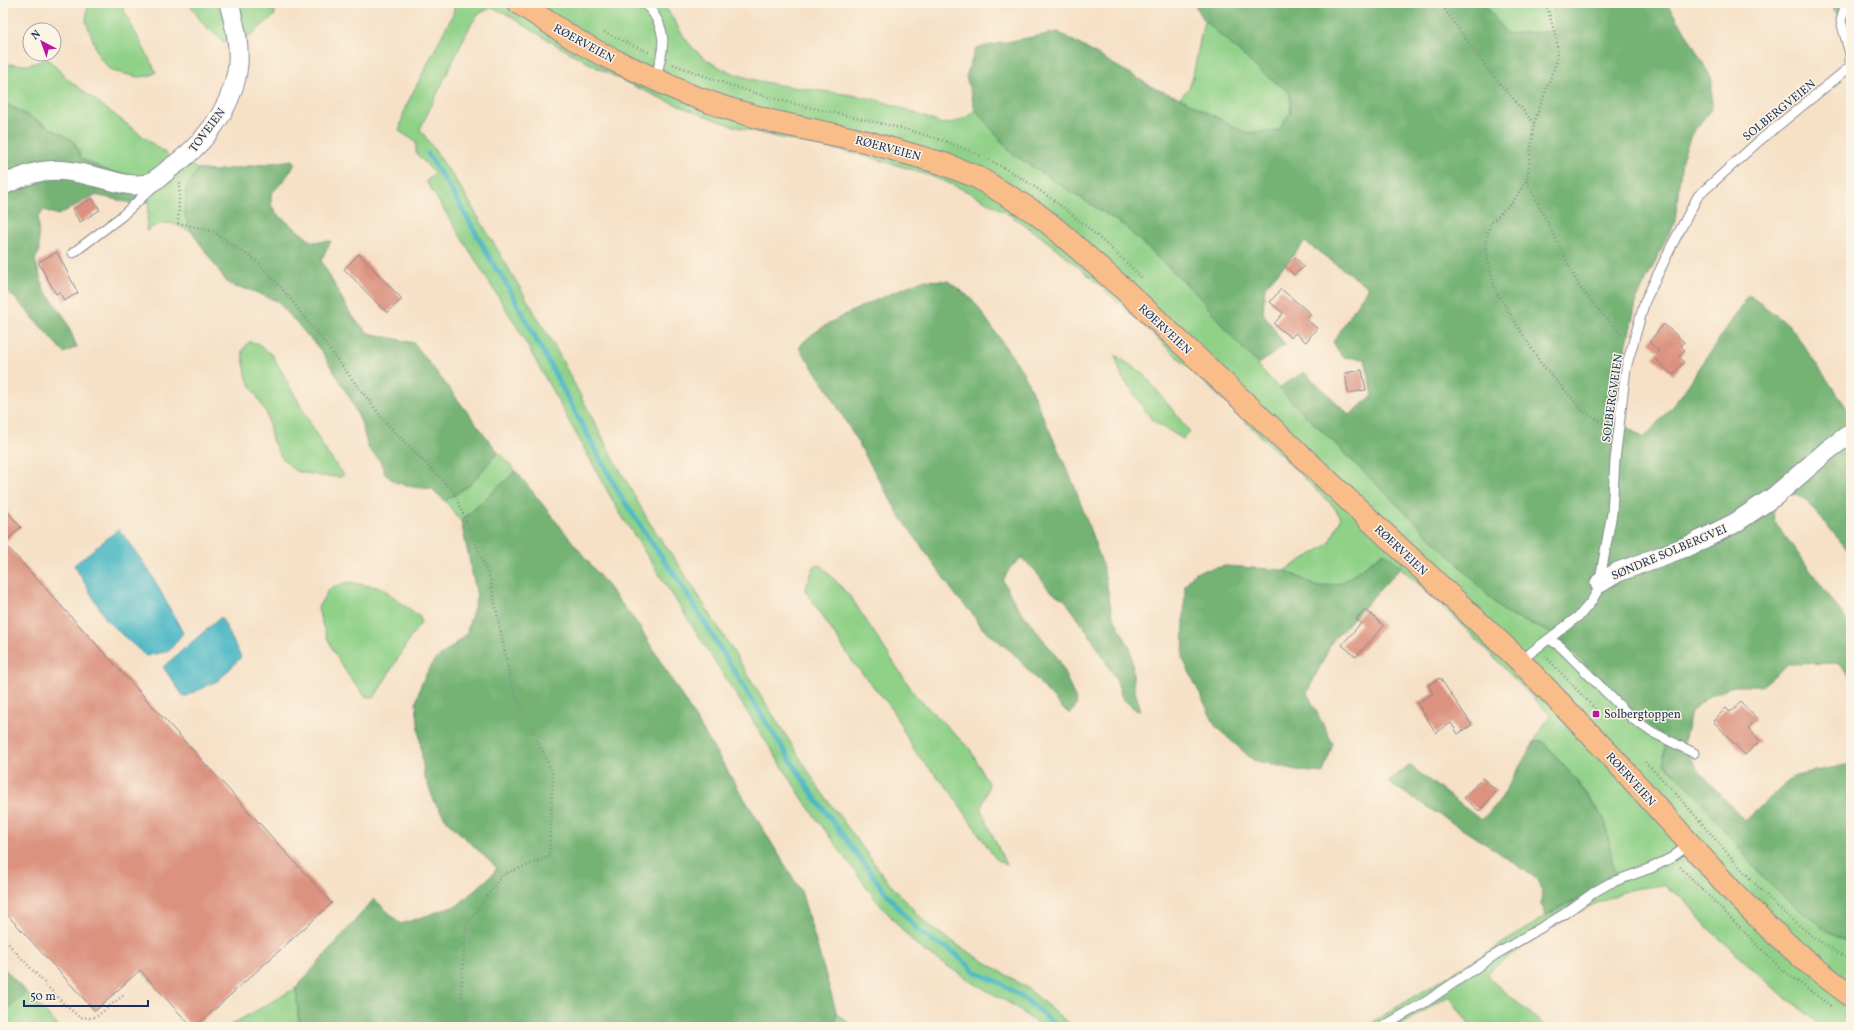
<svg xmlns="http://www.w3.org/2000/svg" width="1854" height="1030" font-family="Vollkorn,serif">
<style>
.green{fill:#90d188;stroke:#568073}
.forest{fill:#74b374;stroke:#487169}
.water{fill:#4bb8c5;stroke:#337492}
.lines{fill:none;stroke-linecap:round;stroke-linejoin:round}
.stream{stroke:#4bb8c5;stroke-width:5}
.building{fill:#db927f}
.lane-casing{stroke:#888892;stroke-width:11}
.street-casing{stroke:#888892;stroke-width:21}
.primary-casing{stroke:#888892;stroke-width:24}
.path{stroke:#888892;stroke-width:2.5;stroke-dasharray:1 3;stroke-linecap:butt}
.lane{stroke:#fff;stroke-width:9}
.street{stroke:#fff;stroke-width:19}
.primary{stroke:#f8bd89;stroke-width:22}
.poi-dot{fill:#b5179e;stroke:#fcf5e5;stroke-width:1.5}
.labels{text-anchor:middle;stroke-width:3;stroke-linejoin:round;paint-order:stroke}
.street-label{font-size:12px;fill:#1b2f5e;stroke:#fcf5e5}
.poi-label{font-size:12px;fill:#1b2f5e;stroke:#fcf5e5;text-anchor:start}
</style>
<rect width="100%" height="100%" fill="#fcf5e5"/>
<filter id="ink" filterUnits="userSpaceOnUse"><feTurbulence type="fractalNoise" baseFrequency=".025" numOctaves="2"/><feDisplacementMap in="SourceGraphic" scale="8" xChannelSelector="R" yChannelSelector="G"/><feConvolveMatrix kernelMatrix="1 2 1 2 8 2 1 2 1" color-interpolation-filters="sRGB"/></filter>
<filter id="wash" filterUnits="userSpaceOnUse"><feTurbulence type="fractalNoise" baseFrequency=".012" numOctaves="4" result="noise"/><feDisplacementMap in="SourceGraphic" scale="16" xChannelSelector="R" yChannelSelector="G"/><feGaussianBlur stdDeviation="0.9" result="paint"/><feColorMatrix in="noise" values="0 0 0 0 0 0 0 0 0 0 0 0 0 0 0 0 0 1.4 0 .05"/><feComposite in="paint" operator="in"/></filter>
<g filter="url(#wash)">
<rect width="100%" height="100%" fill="#f6e1c7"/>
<path class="green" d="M88,3H120L156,72L150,76L138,77L112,71L99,57L86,21Z
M189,3H274L275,15L246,39L224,42L203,24Z
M455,3H570L582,8L588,3H662C675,18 681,37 695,50C734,89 816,87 868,98C892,103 919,115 942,124C956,123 966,120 975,109L1011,153L1123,225L1194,291L1278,388L1455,561L1505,613L1558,636L1599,678L1665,740L1664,764L1692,790L1763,878L1832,934L1851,944V1027H1824L1775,989L1707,927L1683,898L1663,885C1652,887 1640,887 1630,890C1581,905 1528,942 1487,972L1489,978L1546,1027H1471L1449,996L1397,1027H1364L1531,926L1546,915L1615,880L1605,820L1576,780L1543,741L1534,742L1550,715L1457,620L1384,552L1342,583L1317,587L1285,570L1329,544L1341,518L1334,507C1272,446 1209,386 1145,327C1091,277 1036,225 970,193C900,158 823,149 748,130C724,124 701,114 677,105C640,90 604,72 569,52C556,45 543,37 530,29C517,21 507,12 491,8L480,13L471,24L420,129L461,188L555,347L610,452L649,522L683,571L820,790L889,883L928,925L959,946L1026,987L1073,1027H1041L1011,1004L970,981L917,946L876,900L808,807L618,510L516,325L426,181L435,174L416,153V142L399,131L405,108L453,14Z
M1484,3H1553L1555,31L1507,34Z
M1204,20L1257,68L1290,93L1291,112L1278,131L1247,133L1180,98L1189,88L1193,76Z
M48,59L70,81L169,156L198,169L186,188L185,216L192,232C170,223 168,218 146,231L149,202L143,178L110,172L82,159L73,140L3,102V64L28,65Z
M249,342L258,343L273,356L327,453L344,475L340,477L322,476L295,471L282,458L272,440L267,414L247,379L242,351Z
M1115,355L1143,373L1190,432L1183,439L1152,420L1122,377Z
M498,452L516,471L461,521L445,501L471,484Z
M821,565L852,599L915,695L970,749L989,785L981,809L1006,865L995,858L950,791L915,752L890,706L855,665L805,590L814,566Z
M348,582L382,588L420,617L421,623L412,635L374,698L365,696C343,671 324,640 318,607L329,589Z
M296,988L299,1025L303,1027H227Z
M26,992L59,1027H3V1014Z
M837,1014L852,1026L856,1027H758L833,1024Z"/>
<path class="forest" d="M1194,3H1484L1507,34L1555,31L1553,3H1666L1682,26L1712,79V108L1691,135L1682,159L1675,221L1637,299L1610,417L1644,438L1680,397L1749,295L1789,325L1851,414V437L1848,452L1851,456V554L1806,500L1797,495L1789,494L1773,509L1774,521L1851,626V677L1837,663L1788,664L1762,686H1734L1709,696L1691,712L1683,746L1699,771L1745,821L1795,775L1851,764V859L1846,899L1851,904V944L1832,934L1800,911L1763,878L1692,790L1664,763L1665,740L1599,678L1558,636L1505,613L1455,561L1278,388L1304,372L1350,415L1373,395L1365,359L1342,357L1333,342L1368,287L1305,242L1265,287L1263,313L1285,345L1259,364L1241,347L1194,291L1123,225L1011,153L975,109L966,76L976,48L1058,32L1156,89L1180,98L1246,133L1278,131L1291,112L1290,93L1257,68L1204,20Z
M1829,3H1851V34Z
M3,102L73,140L82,159L110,172L143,178L149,202H127L95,195L58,215L44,210L38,217L39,252L35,260L44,289L65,318L77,347L64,353L29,313L3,286Z
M293,160L295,164L284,180L271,194V205L277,214L312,242L331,241L321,260L351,315L368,333L414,343L498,452L471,484L445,501L432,489L412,487L395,482L385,474L380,461L368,448L361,422L351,400L322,352L277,301L250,290L235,287L226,281L192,232L185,216L186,188L198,169L214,171Z
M922,280L948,281L973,300L1023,372L1074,485L1103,566L1112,614L1131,650L1134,688L1141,710L1137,711L1122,698L1117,681L1093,640L1065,600L1050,591L1034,569L1021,558L1010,568L1003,581L1015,603L1059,660L1077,703L1071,714L1063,709L1012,652L982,628L971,612L957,597L898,513L828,390L799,348C814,323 894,293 922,280Z
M516,471L637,623L801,891L837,1014L833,1024L758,1027H303L299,1025L296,988L374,899L401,924L458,905L492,875L497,868L448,822L435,803L424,775L416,704L421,684L433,662L466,635L477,596L461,521Z
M1384,552L1401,567L1333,640L1307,693L1333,744L1323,773L1302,771L1253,760L1216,727L1183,659L1185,585L1195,572L1225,566L1285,570L1317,587L1342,583Z
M1543,741L1576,780L1605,821L1616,880L1546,915L1541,904L1542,892L1537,879L1498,852L1388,782L1409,765L1481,820L1499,802L1534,742Z
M3,967L26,992L3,1014Z"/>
<path class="water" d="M119,529L150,572L183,633L169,651L146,656L107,621L74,565Z
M221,617L241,657L219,680L184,697L163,667Z"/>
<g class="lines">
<path class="stream" d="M428,154L455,196L496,269L501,274L619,493L651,542L677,578L757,708L813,795L885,892L914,926L933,942L946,947L957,955L975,972L1000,983L1025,999L1058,1027"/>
</g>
<g id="blocks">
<path class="building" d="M92,198L100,210L80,222L72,210Z
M57,252L78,293L64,301L60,292L56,294L38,262Z
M359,254L402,299L387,313L344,269Z
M1295,257L1304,267L1294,275L1285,266Z
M1281,289L1311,314L1306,319L1317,328L1306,342L1295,333L1291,338L1274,324L1283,313L1270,302Z
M1664,324L1684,342L1681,346L1685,350L1679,357L1684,362L1673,375L1653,357L1659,351L1649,342Z
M1362,370L1366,390L1348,393L1345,373Z
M3,507L21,527L4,543L332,903L195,1027H192L140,970L95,1011L3,910Z
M1365,609L1384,626L1356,657L1342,645L1361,623L1356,619Z
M1440,678L1472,725L1458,734L1451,723L1436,733L1417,703L1433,693L1428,685Z
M1741,702L1757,719L1748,728L1760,741L1745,755L1713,721L1726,708L1730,712Z
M1482,778L1497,791L1479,811L1464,798Z"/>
</g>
</g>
<g filter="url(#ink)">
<use href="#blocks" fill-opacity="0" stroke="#888892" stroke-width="1"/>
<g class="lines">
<defs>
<path id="lane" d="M645,3C669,29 665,48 655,79
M1846,3L1841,21L1850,54V67
M73,253L122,216L155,185
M1549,639L1560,646L1633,719L1652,732L1694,753
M1520,661L1580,615L1591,602L1598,590L1612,513L1615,460L1626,368L1645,301L1672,245L1698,196L1759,141L1851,66
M1382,1027L1427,1001L1495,955L1564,914L1596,891L1610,883L1651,868L1671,858L1690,844"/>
<path id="street" d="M3,186C9,181 18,179 25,176C55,165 78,172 108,180C120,183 133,187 146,184C156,181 162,175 169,169C201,147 230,112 237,72C241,49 235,25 229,3
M1600,583L1618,572L1691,545L1735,523L1775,496L1828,450L1851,433"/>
<path id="primary" d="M519,3L574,39L605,56L687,94L726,108L775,122L864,141L941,163L977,177L1036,213L1057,230L1128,293L1520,661L1611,756L1733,892L1769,928L1806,961L1851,996"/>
</defs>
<use href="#lane" class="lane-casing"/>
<use href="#street" class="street-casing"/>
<use href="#primary" class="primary-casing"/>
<path class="path" d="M1440,3L1486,67L1534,123L1527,180L1514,200L1490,224L1485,244L1491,274L1496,291L1540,362L1582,410L1608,426
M604,32L650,53
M673,64C714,80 756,95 800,105C861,120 924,129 981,156
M1534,123L1557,60V41L1546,3
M989,160C1048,190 1096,233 1143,279
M1527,181L1580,288L1622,336
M180,183L178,223L212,231L258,262L288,296L387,424L454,492L490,579L512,687L553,774L549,857L502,875L466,925L461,993L469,1027
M1545,656L1599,713
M1645,762C1714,828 1764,915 1851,960
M1680,867L1781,969L1832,1007
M3,938L61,1001L79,1017L90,1018L97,1016L124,995
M1845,1015L1851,1019"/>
<use href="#lane" class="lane"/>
<use href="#street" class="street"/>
<use href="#primary" class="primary"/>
</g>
</g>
<rect class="poi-dot" x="1592" y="710" width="8" height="8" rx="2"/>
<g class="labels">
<g class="street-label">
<text transform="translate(584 43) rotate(29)" y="4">RØERVEIEN</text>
<text transform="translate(1779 110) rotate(-39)" y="4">SOLBERGVEIEN</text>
<text transform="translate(207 130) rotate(-53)" y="4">TOVEIEN</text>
<text transform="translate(888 148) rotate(15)" y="4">RØERVEIEN</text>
<text transform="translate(1165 329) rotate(43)" y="4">RØERVEIEN</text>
<text transform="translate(1612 398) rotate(-82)" y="4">SOLBERGVEIEN</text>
<text transform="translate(1401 550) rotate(43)" y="4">RØERVEIEN</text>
<text transform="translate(1669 552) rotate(-23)" y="4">SØNDRE SOLBERGVEI</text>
<text transform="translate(1631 779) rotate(48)" y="4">RØERVEIEN</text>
</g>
<g class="poi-label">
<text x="1604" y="718">Solbergtoppen</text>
</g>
</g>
<rect width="1854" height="1030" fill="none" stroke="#fcf5e5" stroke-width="16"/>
<g transform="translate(42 42) rotate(319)"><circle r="19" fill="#fcf5e5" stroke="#a2a6af"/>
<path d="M0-3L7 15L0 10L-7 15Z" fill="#b5179e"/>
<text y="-6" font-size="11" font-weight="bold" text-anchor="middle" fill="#1b2f5e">N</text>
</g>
<path d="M24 1000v6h124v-6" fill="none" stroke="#1b2f5e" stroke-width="2"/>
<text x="30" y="1000" font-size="12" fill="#1b2f5e" stroke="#fcf5e5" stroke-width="3" paint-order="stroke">50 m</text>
</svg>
